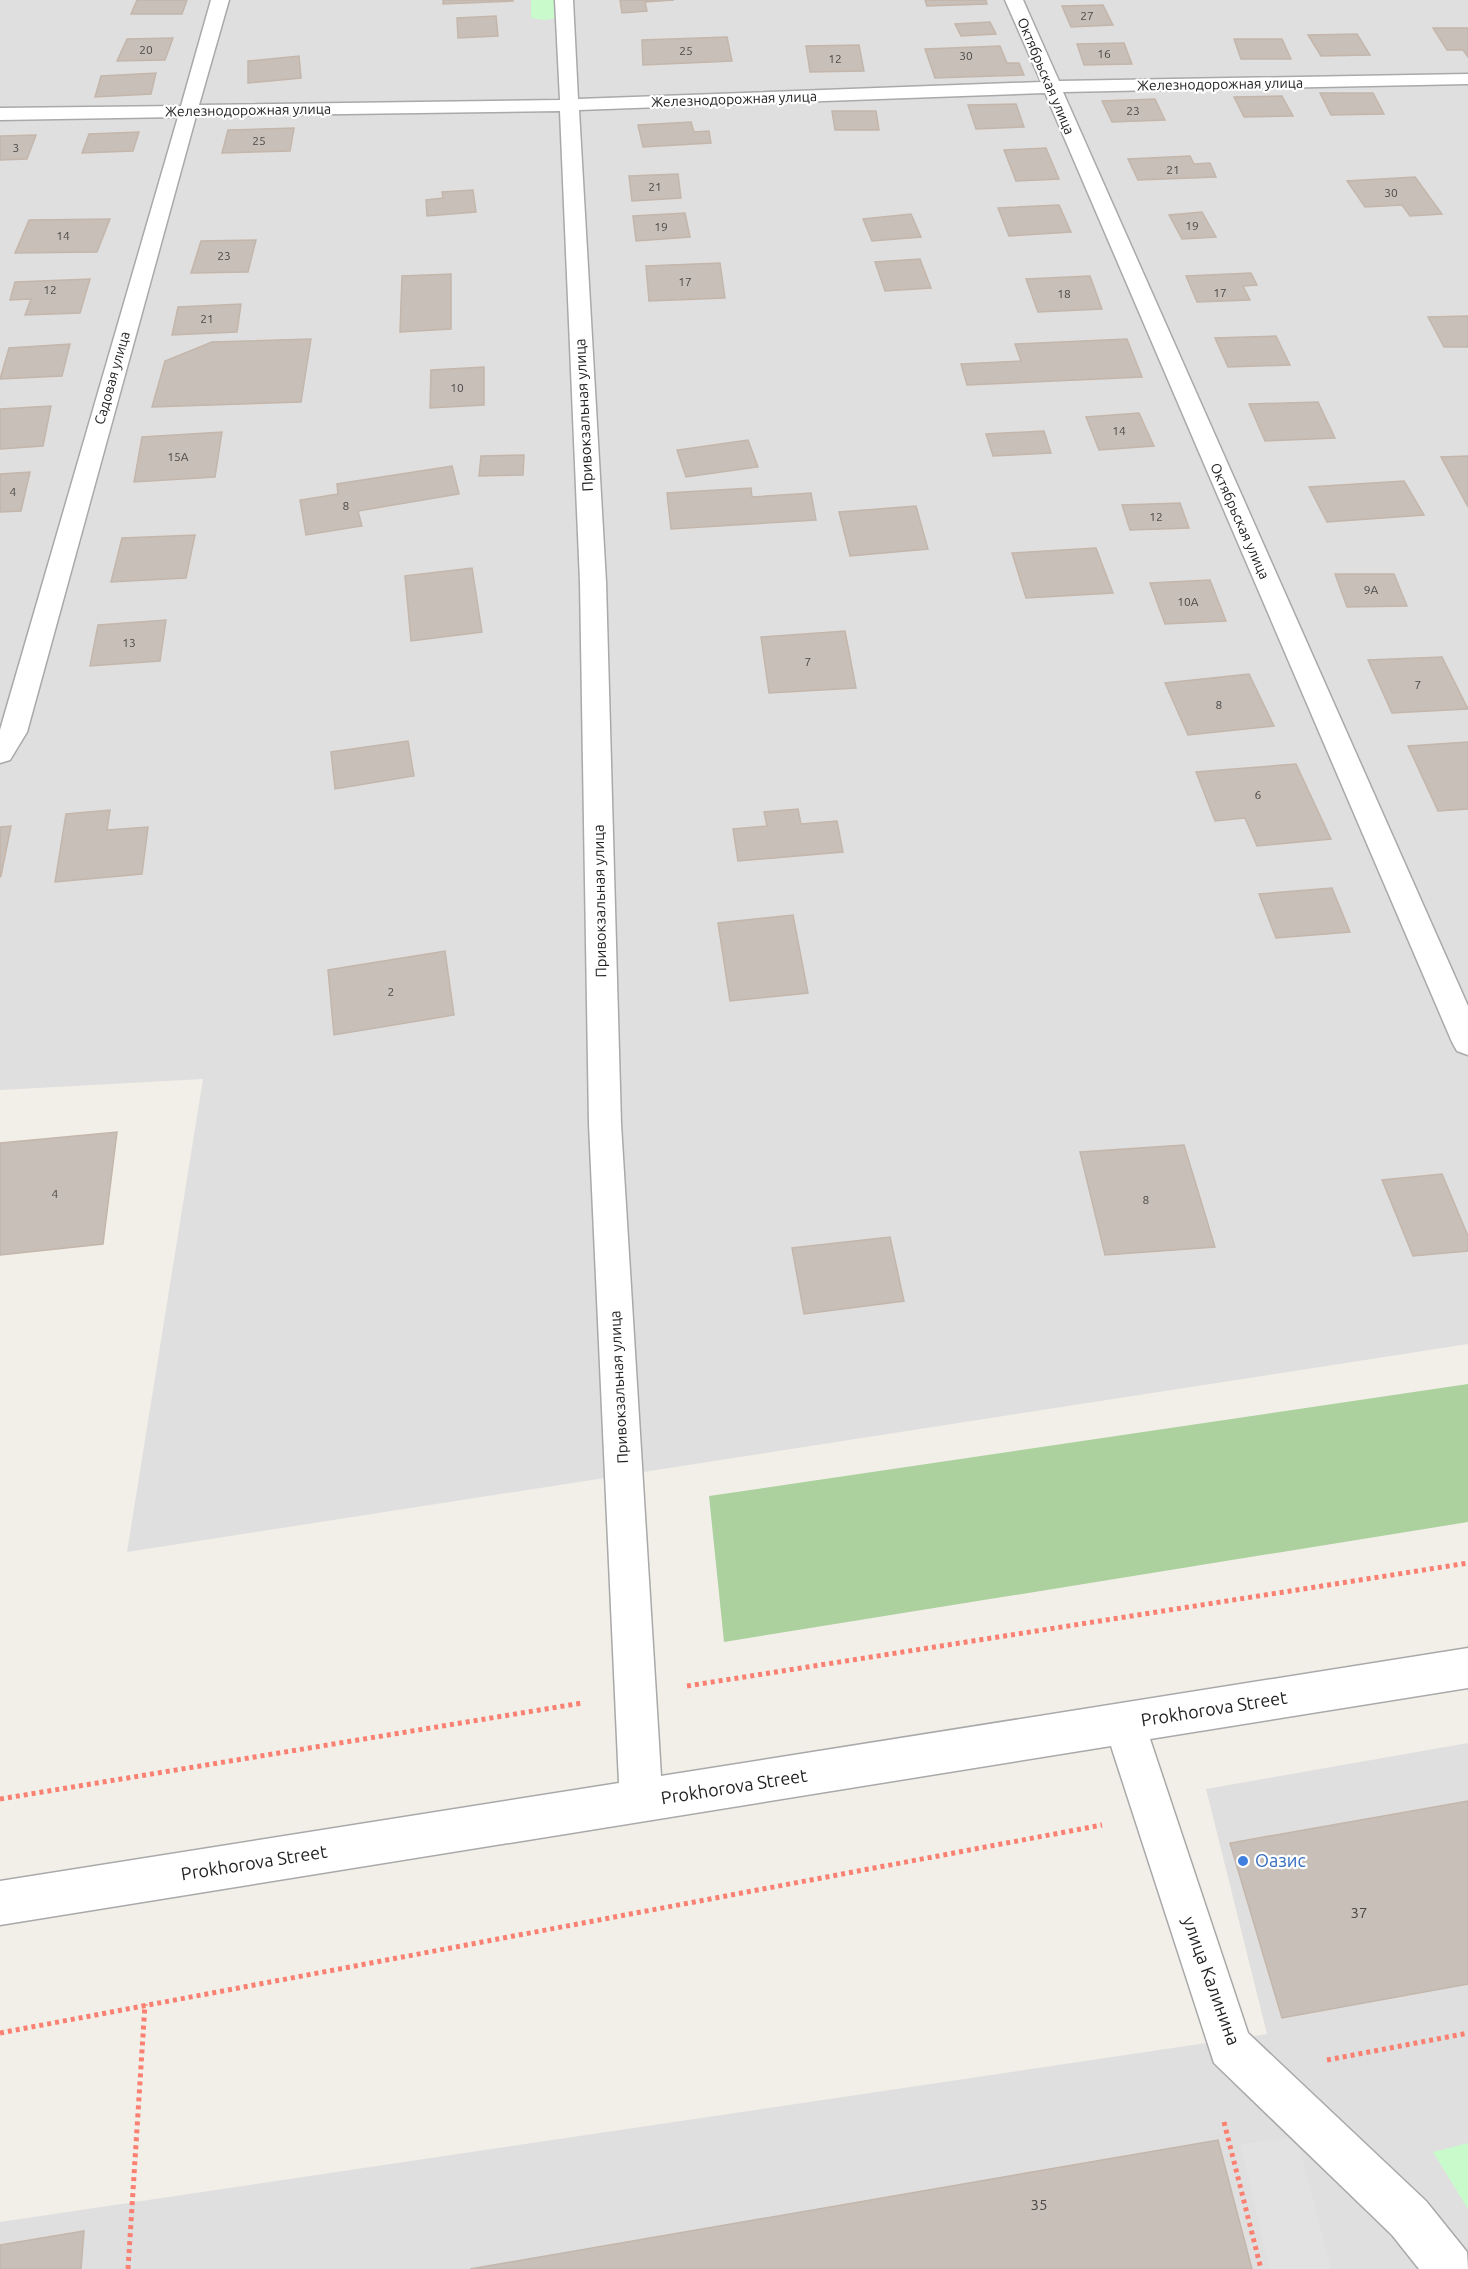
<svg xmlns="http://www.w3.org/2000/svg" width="1468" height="2269" font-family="Ubuntu,sans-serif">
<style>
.residential{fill:#e0dfdf}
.forest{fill:#add19e}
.park{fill:#c8facc}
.parking{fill:#e2e2e2}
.building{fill:#c7bfb8;stroke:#c4b6ab;stroke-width:1.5}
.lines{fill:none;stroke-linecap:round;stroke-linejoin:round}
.street-casing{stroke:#a9a9a9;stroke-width:3}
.path{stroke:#fa8072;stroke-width:5;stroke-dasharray:4 4;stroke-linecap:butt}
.street{fill:#fff;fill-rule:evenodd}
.shop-dot{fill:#3f7fe0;stroke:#fff;stroke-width:2}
.labels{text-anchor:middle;stroke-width:4.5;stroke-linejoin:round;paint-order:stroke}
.number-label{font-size:12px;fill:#4b4948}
.far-street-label{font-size:14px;fill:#222;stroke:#fff}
.street-label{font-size:15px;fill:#222;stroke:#fff}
.near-number-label{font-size:15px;fill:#4b4948}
.near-street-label{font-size:18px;fill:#222;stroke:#fff}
.near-shop-label{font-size:18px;fill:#366cbe;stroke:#fff;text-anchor:start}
</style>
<rect width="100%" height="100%" fill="#f2efe9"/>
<path class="residential" d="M0,0H1468V1344L127,1552L203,1079L0,1090Z
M1468,1743V2269H0V2222L1267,2034L1206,1789Z"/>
<path class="forest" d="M1468,1384V1522L724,1642L709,1496Z"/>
<path class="park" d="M531,0H562V17L545,20L531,18Z
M1468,2143V2209L1433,2152Z"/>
<path class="parking" d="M1297,2137L1331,2269H1270L1240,2144Z"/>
<path class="building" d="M137,0H187L182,14H131Z
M443,0H513V1L443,4Z
M620,0H674L645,2L647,11L622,13Z
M925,0H986L987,4L927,6Z
M1103,5L1113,25L1071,27L1062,6Z
M496,16L498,36L458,38L457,18Z
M990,22L996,34L961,36L955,24Z
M1433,28H1468V57L1463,50H1447Z
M1357,34L1370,55L1321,56L1308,35Z
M727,37L732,61L643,65L642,40Z
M173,38L165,60L117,61L127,39Z
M1234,39H1282L1291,59H1241Z
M1124,43L1132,64L1084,65L1077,44Z
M859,45L864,71L810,72L806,46Z
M1000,46L1007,63H1019L1024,75L935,78L925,49Z
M299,56L301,78L248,83V61Z
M156,73L151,94L95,97L101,76Z
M1320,93H1373L1384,114L1331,115Z
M1282,96L1293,116L1244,117L1234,97Z
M1155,99L1165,120L1112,122L1102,101Z
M1016,104L1024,127L976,129L968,105Z
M832,111H876L879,130H835Z
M691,122L694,132L709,131L711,143L643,147L638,125Z
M294,128L290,151L222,153L228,130Z
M139,132L133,151L82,153L89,134Z
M36,135L27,159L0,160V136Z
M1046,148L1059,179L1016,181L1004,150Z
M1190,156L1194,164L1210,163L1216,177L1138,180L1128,159Z
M678,174L681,198L632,201L629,176Z
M1415,177L1442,214L1410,216L1402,205L1365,207L1347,181Z
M473,190L476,212L427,216L426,200L443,198L442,192Z
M1059,205L1071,232L1009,236L998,208Z
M1202,212L1216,237L1182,239L1169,215Z
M685,213L690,237L636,241L633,216Z
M911,214L921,237L872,241L863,219Z
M110,219L97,252L15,253L29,220Z
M256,240L248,272L191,273L201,241Z
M920,259L931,288L885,291L875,262Z
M720,263L725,298L649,301L646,266Z
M1251,273L1257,285L1243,286L1250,300L1197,302L1186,276Z
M451,274V329L400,332L402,276Z
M1090,276L1102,309L1038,312L1026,279Z
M90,279L80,313L25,315L31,299L10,300L15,282Z
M241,304L237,332L172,335L178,307Z
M1468,316V347H1444L1428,317Z
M1276,336L1290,365L1228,367L1215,338Z
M311,339L301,402L152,407L165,361L212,342Z
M1127,339L1142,377L967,385L961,364L1021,361L1015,344Z
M70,344L62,376L0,379L9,348Z
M484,367V405L430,408L431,370Z
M1318,402L1335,438L1265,441L1249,404Z
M51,406L43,446L0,449V409Z
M1139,413L1154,446L1099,450L1086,417Z
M1044,431L1051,453L993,456L986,434Z
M222,432L215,477L134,482L142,437Z
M748,440L758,467L686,477L677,450Z
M524,455L523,475L479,476L481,456Z
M1468,456V507L1441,457Z
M452,466L459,494L358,511L362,526L306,535L300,500L338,494L337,484Z
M30,472L21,511L0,512V474Z
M1404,481L1424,515L1327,522L1309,487Z
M751,488L752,497L811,493L816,520L671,529L667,493Z
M1180,503L1189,528L1130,530L1122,505Z
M916,506L928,549L850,556L839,512Z
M195,535L186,578L111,582L122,538Z
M1096,548L1113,593L1026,598L1012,553Z
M472,568L482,632L411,641L405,576Z
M1335,574H1394L1407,606L1347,607Z
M1210,580L1226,621L1165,624L1150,583Z
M166,620L160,661L90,666L98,625Z
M845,631L856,688L769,693L761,637Z
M1442,657L1468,709L1392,713L1368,660Z
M1249,674L1274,726L1188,735L1165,683Z
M408,741L414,776L335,789L331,752Z
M1468,742V809L1438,811L1408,746Z
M1296,764L1331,839L1257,846L1245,818L1215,821L1196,772Z
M798,809L801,824L837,821L843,852L738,861L733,829L767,826L764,812Z
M110,810L107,830L148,827L142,874L55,882L66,814Z
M11,826L1,876L0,877V827Z
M1332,888L1350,932L1276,938L1259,894Z
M793,915L808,993L730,1001L718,923Z
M445,951L454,1015L334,1035L328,970Z
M117,1132L103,1244L0,1255V1143Z
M1184,1145L1215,1247L1105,1255L1080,1152Z
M1442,1174L1468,1236V1251L1413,1256L1382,1180Z
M890,1237L904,1301L804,1314L792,1248Z
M1468,1801V1984L1282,2018L1230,1843Z
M1218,2140L1252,2269H470Z
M84,2231L81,2269H0V2245Z"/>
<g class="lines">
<defs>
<path id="street" d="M211,0H229L199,105L560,100L555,0H573L578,99L1041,82L1005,0H1023L1059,81L1468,74V84L1063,92L1468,1006V1055L1457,1051L1452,1042L1045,93L579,110L606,582L621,1124L661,1776L1468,1648V1688L1150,1739L1248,2033L1426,2201L1467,2252L1468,2269H1419L1392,2235L1214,2063L1111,1746L0,1925V1881L619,1783L589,1124L580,582L560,111L196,116L27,732L10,760L0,763V730L178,117L0,120V108L181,106Z"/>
</defs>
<use href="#street" class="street-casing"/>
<path class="path" d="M687,1686L1468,1563
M0,1799L582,1703
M0,2033L1102,1825
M1327,2060L1468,2033
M1224,2122L1261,2269
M128,2269L145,2004"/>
<use href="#street" class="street"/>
</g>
<circle class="shop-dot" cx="1243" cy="1861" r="6"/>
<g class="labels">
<g class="number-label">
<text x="1087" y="20">27</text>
<text x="146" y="54">20</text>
<text x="686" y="55">25</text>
<text x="1104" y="58">16</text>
<text x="966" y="60">30</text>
<text x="835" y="63">12</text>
<text x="1133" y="115">23</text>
<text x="259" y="145">25</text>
<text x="16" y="152">3</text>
<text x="1173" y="174">21</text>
<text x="655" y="191">21</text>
<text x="1391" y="197">30</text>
<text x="1192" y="230">19</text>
<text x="661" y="231">19</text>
<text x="63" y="240">14</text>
<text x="224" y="260">23</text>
<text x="685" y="286">17</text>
<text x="50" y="294">12</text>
<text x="1220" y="297">17</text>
<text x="1064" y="298">18</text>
<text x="207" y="323">21</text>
<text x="457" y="392">10</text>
<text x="1119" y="435">14</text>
<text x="178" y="461">15А</text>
<text x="13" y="496">4</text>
<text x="346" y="510">8</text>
<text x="1156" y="521">12</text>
<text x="1371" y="594">9А</text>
<text x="1188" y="606">10А</text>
<text x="129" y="647">13</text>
<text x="808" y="666">7</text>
<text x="1418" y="689">7</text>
<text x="1219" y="709">8</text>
<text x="1258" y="799">6</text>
<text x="391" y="996">2</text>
<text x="55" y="1198">4</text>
<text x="1146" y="1204">8</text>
</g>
<g class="far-street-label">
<text transform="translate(1046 76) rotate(67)" y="5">Октябрьская улица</text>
<text transform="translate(1220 84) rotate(-1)" y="5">Железнодорожная улица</text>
<text transform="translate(734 99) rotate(-2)" y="5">Железнодорожная улица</text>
<text transform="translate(248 110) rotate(-1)" y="5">Железнодорожная улица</text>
<text transform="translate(112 378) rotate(-74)" y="5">Садовая улица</text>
<text transform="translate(1240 521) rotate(66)" y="5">Октябрьская улица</text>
</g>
<g class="street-label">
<text transform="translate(584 415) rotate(-93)" y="5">Привокзальная улица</text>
<text transform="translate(600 901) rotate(-91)" y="5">Привокзальная улица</text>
<text transform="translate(619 1387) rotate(-93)" y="5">Привокзальная улица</text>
</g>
<g class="near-number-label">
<text x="1359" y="1918">37</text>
<text x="1039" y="2210">35</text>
</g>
<g class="near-street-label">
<text transform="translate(1214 1709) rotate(-9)" y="6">Prokhorova Street</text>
<text transform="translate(734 1787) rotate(-9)" y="6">Prokhorova Street</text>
<text transform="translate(254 1863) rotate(-9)" y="6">Prokhorova Street</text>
<text transform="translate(1211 1981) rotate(70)" y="6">улица Калинина</text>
</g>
<g class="near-shop-label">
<text x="1255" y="1867">Оазис</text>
</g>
</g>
</svg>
